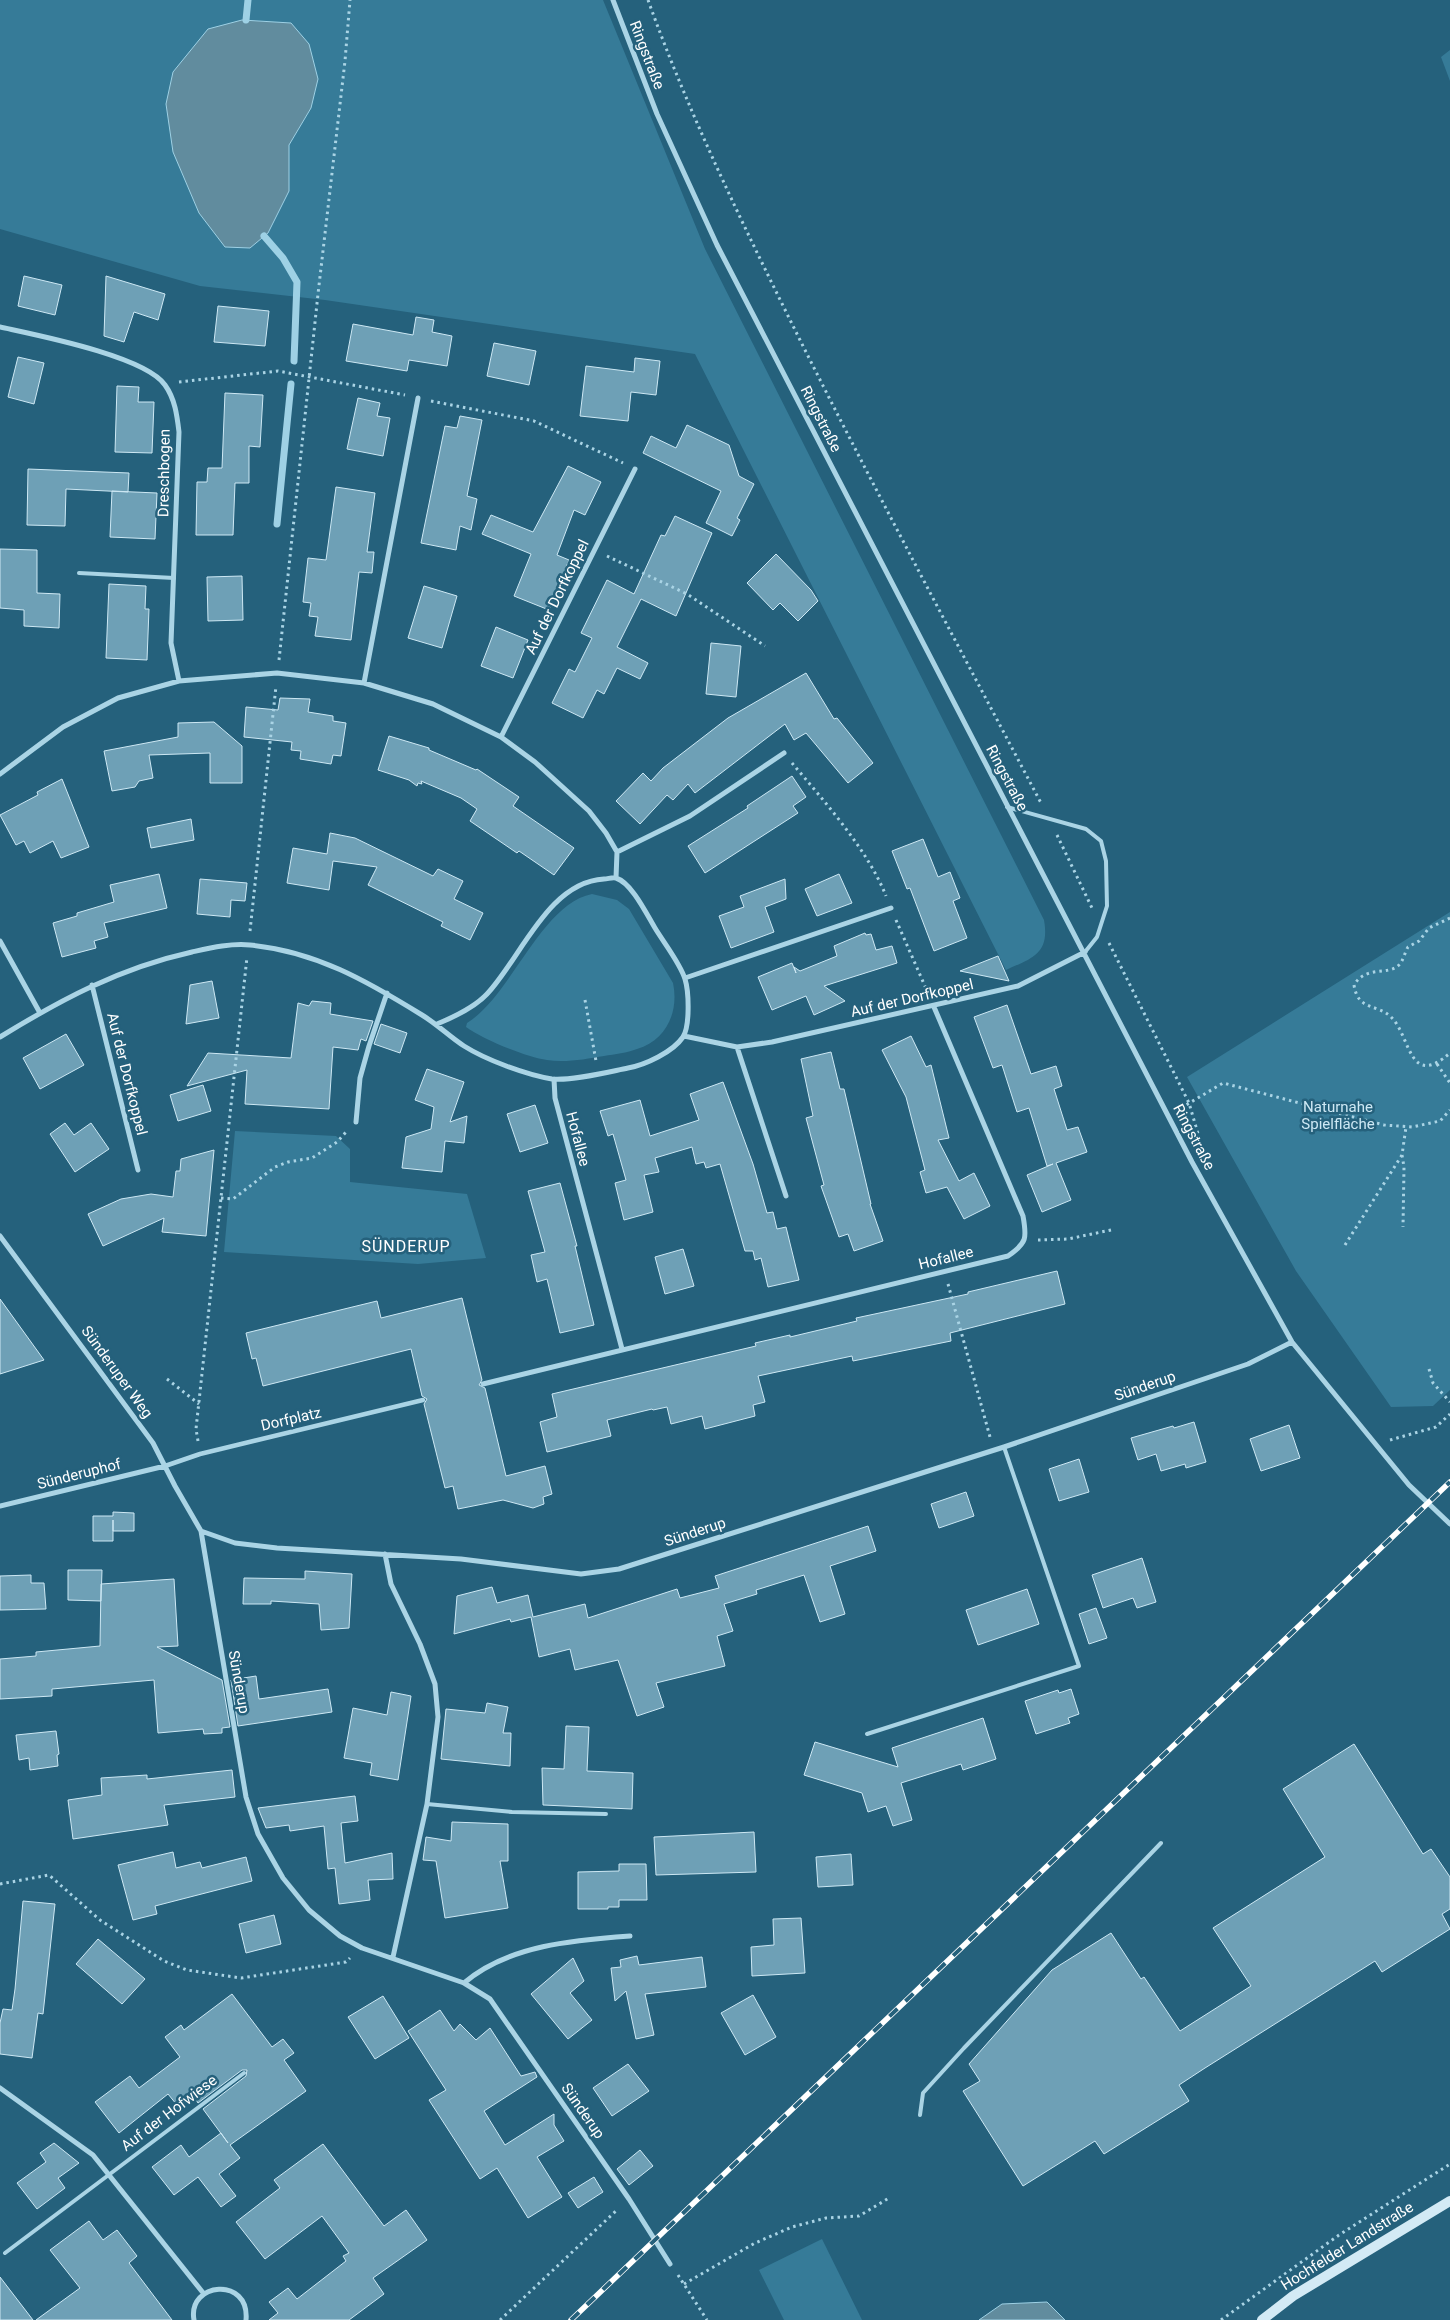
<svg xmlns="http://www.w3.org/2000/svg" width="1450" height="2320" font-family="Roboto,sans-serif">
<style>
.green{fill:#367b98;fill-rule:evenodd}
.water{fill:#618c9e;stroke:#9ed1e5}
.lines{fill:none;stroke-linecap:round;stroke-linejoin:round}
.stream{stroke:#9ed1e5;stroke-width:7}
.building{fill:#6ea0b6;stroke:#cde8f4}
.path{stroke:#aad4e5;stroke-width:3;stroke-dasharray:2.5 4;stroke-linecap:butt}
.service{stroke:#aad4e5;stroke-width:4}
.pedestrian{stroke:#aad4e5;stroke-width:4.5}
.minor{stroke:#aad4e5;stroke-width:5}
.secondary{stroke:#d3eaf5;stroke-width:10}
.rail-casing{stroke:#fff;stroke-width:5.5}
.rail{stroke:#25617c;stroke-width:4;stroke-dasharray:11;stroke-linecap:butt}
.labels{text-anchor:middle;stroke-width:5;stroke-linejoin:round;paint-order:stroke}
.street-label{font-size:15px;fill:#fff;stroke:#25617c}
.park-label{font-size:15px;fill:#cde8f4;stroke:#25617c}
.neighbourhood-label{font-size:16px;letter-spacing:1px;fill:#fff;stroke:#25617c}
</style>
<rect width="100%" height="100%" fill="#25617c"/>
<path class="green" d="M0,0H603L705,249L1044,920C1050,954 1032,958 1006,970L695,354L325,300L200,286L0,229ZM242,20L291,23L311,108L289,145L288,191L268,233L250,248Z
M1450,50V81L1441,57Z
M592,894L617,900L629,909L673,983C679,1011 667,1040 637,1049C627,1053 615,1054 604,1056C586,1059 565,1063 547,1060C526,1057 482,1039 466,1027L467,1023C511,996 541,904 592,894Z
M1450,912V1390L1433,1406L1391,1407L1296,1271L1187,1077Z
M235,1131L336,1136L350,1149V1182L467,1194L486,1258L418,1264L224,1252Z
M822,2239L862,2320H784L759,2270Z"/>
<path class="water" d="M242,20L291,23L309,44L318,79L311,108L289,145V191L268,233L250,248L225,247L199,213L173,152L166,104L173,72L208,29Z
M1047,2302L1065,2320H979L1002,2304Z"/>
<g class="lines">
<path class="stream" d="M246,20L248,0
M264,236L283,258L297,282L294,361
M277,524L291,384"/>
</g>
<path class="building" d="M24,276L62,285L55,315L18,306Z
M106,276L165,294L158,320L134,312L124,342L104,336Z
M218,306L269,311L265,346L214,342Z
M416,317L434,320L432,332L452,336L447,366L409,360L407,371L346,361L353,324L413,335Z
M494,343L536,351L529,385L487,376Z
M18,357L44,363L34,404L8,397Z
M635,358L660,361L656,395L631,392L628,421L580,416L586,366L634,372Z
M117,386L139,387L138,402H154L152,453L115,452Z
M225,393L263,395L260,447L249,446V483H235L233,535H196L197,482H207L208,468H222Z
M358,398L380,403L377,416L390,418L383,456L347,449Z
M460,416L482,420L467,496L477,499L475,509L471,530L460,526L456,550L421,543L445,426L457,428Z
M687,425L729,445L739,476L754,484L737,518L740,520L732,536L706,523L721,491L643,453L651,436L676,448Z
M568,466L601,482L585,515L574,510L557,555L569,560L549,610L514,596L531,554L482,534L491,515L533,532Z
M28,469L129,473L128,492L66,489L65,526L27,525Z
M336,487L375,493L367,552H374L372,573L359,572L351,640L315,636L318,617L309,616L311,603L303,602L308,558L326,560Z
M112,491L157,493L155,539L110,537Z
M675,516L712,533L676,616L641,599L617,647L648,663L640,679L617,668L604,694L597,690L583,718L552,703L569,669L575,672L592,638L581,633L607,580L634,594L661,535L665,536Z
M0,549L37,550V593L60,594L59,628L24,626V610L0,608Z
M776,554L811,590L818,601L798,621L780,603L773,610L747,583Z
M242,576L243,620L208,621L207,577Z
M109,584L146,586L145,609H149L147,660L106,658Z
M424,586L457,596L442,648L408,638Z
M496,627L528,640L513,678L481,666Z
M711,643L741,646L736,697L706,694Z
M806,673L834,719L837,718L873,763L848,783L806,733L794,740L785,724L695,793L688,784L673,800L667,795L640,824L616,801L643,773L651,781L663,768L728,718Z
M280,698L310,699L308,712L333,716V721L346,723L341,756L333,755L331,764L300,759L301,751L291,750L292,742L244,737L246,707L278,710Z
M214,722L242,746V783H210V753L149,755L153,778L139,781L135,787L112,791L104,751L178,737V723Z
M389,736L429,748V750L476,770L477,769L519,797L513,806L574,848L554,875L519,851L517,853L470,821L477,809L461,798L421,781L422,784L418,783L417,786L409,780L378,770Z
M792,776L806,797L793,806L798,813L705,873L688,846L748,808L747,806Z
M62,779L89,847L61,858L53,841L30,853L24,841L16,845L0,815L38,795L37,792Z
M191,819L194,840L151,848L147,828Z
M330,833L355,838L433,876L438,869L463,881L454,899L483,913L470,940L441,926L443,922L368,885L377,867L333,861L329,890L287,883L293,848L327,854Z
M923,839L938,877L950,872L960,898L953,901L967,938L934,951L910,888L907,889L892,851Z
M159,874L167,908L104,923L108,937L94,941L96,948L62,957L53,923L77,916V913L114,902L110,885Z
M839,874L852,903L817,916L805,889Z
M200,879L247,883L245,901L231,900L230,917L197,914Z
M785,879L786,899L765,907L774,932L731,948L719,916L744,907L740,896Z
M865,933L866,935L871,934L876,950L892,946L897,963L824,986L845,1001L814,1015L806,996L772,1010L758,977L792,963L796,973L794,967L800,971L837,956L834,946Z
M998,956L1009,981L960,971Z
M212,981L219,1018L186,1024L190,985Z
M312,1001L331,1003L330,1014L373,1021L366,1041L361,1039L358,1050L333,1047L329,1109L245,1104L247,1070L187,1086L208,1053L291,1058L298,1003L309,1006Z
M1007,1005L1031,1074L1056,1066L1062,1086L1054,1089L1067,1130L1078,1127L1087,1152L1056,1163L1071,1200L1042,1212L1027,1175L1053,1164L1047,1166L1029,1108L1017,1112L1002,1065L993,1068L974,1017Z
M381,1024L407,1033L400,1053L374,1044Z
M66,1034L84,1065L40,1089L23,1058Z
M911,1036L926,1067L931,1065L949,1138L938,1140L959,1181L974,1173L990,1206L964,1219L947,1187L926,1193L920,1172L925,1170L906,1097L882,1050Z
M831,1052L840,1089H844L871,1204H870L883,1241L854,1251L848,1234L839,1237L821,1186L824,1185L806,1118L813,1116L801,1059Z
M427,1069L464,1082L450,1122L467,1116L464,1143L445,1141L442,1172L402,1168L406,1137L431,1129L434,1107L415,1100Z
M723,1082L753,1164L767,1213L773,1212L777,1229L786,1227L799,1280L768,1287L761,1258L755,1260L753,1251H745L720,1164L706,1168L704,1162L696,1164L692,1147L655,1158L659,1172L644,1175L653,1212L624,1220L615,1183L626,1180L613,1134L608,1136L600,1111L640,1100L650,1136L699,1120L690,1094Z
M203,1085L211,1111L178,1121L170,1095Z
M535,1105L548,1143L520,1152L507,1114Z
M65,1123L74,1135L91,1123L109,1149L75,1172L50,1134Z
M214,1150L206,1236L162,1232L164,1218L103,1246L88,1214L121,1199L151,1194L173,1197L176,1171H180L181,1159Z
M560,1183L577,1246H575L594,1325L560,1333L547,1279L537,1282L531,1255L545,1252L528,1191Z
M683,1249L694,1286L665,1294L655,1257Z
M1057,1271L1065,1304L950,1333L951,1341L853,1361L852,1356L758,1376L765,1402L753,1405L755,1416L705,1429L702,1416L671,1424L667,1407L653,1410L652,1409L607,1420L611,1436L547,1452L540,1422L557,1417L552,1394L756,1346L755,1343L790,1335V1337L857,1321L856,1318L968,1294V1292Z
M462,1298L482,1380L479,1385L485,1388L506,1476L545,1466L552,1494L543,1497L544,1504L533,1508L503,1500L458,1509L453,1486L445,1488L424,1404L427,1399L422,1396L411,1349L263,1386L256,1358L252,1359L246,1333L377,1301L381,1318Z
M0,1299L44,1360L0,1374Z
M1194,1422L1206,1462L1186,1468L1185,1464L1161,1471L1156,1454L1138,1460L1131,1438L1173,1426L1174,1428Z
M1289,1425L1300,1458L1261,1471L1250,1439Z
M1079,1459L1089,1492L1059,1501L1049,1469Z
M966,1492L974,1516L939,1528L931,1504Z
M113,1512L134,1513V1531H113V1520V1541H93V1516H113Z
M868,1526L876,1551L830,1566L845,1614L820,1622L804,1575L756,1590L757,1594L724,1604L733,1631L717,1636L725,1666L656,1683L664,1707L637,1716L618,1660L575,1670L570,1649L539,1657L531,1617L511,1622L510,1619L454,1634L457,1596L492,1587L497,1603L528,1595L533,1617L585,1604L588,1618L677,1589L680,1598L719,1588L715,1576Z
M1142,1558L1156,1602L1137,1608L1133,1598L1103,1608L1092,1575Z
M68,1570H102L101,1601L68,1600Z
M305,1571L352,1574L349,1628L321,1630L319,1604L271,1601V1604H243L244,1578L305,1579Z
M31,1575V1583H44L46,1609L0,1610V1576Z
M174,1579L178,1646L157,1647L222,1680L230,1727L222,1728V1733L204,1734L203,1729L158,1733L154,1680L52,1689V1696L0,1699V1659L36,1656V1652L100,1646L101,1584Z
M1027,1589L1039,1624L978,1645L966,1610Z
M1096,1608L1107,1638L1089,1644L1079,1614Z
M256,1676L259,1699L328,1689L332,1712L238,1726L231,1680Z
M1071,1689L1079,1714L1068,1718L1070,1723L1036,1734L1025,1701L1058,1690L1059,1693Z
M391,1692L411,1696L398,1780L370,1775L372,1763L344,1758L353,1708L387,1715Z
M487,1703L508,1707L503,1733H511L510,1766L441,1759L446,1709L485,1713Z
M983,1718L996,1759L963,1770L961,1764L901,1783L912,1820L893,1826L886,1806L868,1812L862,1793L804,1775L815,1742L898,1767L892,1748Z
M566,1726L589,1727L587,1771L633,1773L632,1809L543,1805L542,1768L564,1769Z
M56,1731L59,1754L57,1755L58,1766L30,1770L29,1758L19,1760L16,1735Z
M1354,1744L1423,1854L1431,1849L1450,1877V1909L1442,1914L1450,1929L1382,1972L1375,1961L1205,2068L1179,2085L1189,2101L1104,2154L1095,2141L1023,2186L963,2091L980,2081L969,2064L1052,1970L1111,1933L1141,1979L1144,1977L1180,2031L1251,1986L1213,1928L1325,1857L1283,1789Z
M232,1770L235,1797L164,1805L168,1825L73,1839L68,1800L102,1795L101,1778L147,1775V1779Z
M355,1796L358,1821L341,1823L345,1863L392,1853L393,1879L368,1880L370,1900L339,1904L335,1868L328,1869L324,1826L290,1831L289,1825L266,1828L258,1808Z
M452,1822L508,1824V1861H500L508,1908L445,1918L436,1861L423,1860L426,1837L451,1841Z
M754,1832L756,1872L656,1875L654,1837Z
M173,1852L176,1868L200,1862L202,1868L246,1857L252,1881L155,1906L157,1914L133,1920L118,1865Z
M851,1854L853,1885L818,1887L816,1857Z
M619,1864H646L647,1900H619V1907H608V1909H578V1872L619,1871Z
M23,1901L55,1904L43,2014L38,2013L32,2058L0,2054V2023L3,2009L12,2010L15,1989Z
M274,1915L281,1944L246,1953L239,1924Z
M801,1918L805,1973L752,1976L751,1947L774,1945L773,1919Z
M98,1939L145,1979L122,2004L76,1964Z
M637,1956L639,1965L702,1957L706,1987L645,1994L654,2035L636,2039L626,1991L615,2001L611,1968L621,1967L620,1960Z
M573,1958L584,1981L570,1993L592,2020L568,2039L531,1994Z
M232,1994L272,2047L283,2039L294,2053L284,2060L306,2091L230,2145L240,2158L219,2174L236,2196L221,2207L198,2177L174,2195L152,2167L181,2145L189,2157L221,2133L228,2143L203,2109L246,2076L247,2070H242L198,2103L192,2094L177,2105L168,2094L119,2133L95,2102L130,2076L139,2088L180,2057L165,2037L181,2025L184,2030Z
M753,1995L776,2037L745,2055L721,2013Z
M383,1996L409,2038L375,2059L348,2017Z
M440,2010L454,2031L460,2024L476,2040L490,2028L521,2076L535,2072L537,2077L484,2111L505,2145L554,2114V2125L564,2141L537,2157L562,2197L528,2218L497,2168L480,2179L429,2100L446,2090L408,2031Z
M628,2064L649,2091L612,2116L593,2088Z
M54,2143L79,2163L58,2178L65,2188L37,2209L17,2183L46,2162L40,2153Z
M323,2144L384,2226L406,2210L427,2240L373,2278L384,2294L349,2320H269L278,2313L269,2302L288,2288L297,2299L346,2261L343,2256L349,2253L322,2216L265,2259L236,2222L280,2188L274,2180Z
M640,2150L653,2166L629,2185L617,2169Z
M594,2177L603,2192L578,2208L568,2193Z
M89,2221L103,2240L117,2230L137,2256L129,2263L172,2320H36L80,2288L50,2250Z
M0,2277L33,2320H0Z"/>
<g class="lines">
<path class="path" d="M648,0C690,117 745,229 800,340C878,496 960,649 1041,803
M179,382L278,371L405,395
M431,401L534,421L623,463
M607,556L687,594L765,646
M279,660L318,294L345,61L350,0
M792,763C824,801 868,850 886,896
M1057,835L1092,908
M1450,918L1429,928L1419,941L1408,947C1405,952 1403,961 1399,965C1388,976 1366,965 1354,985C1358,1012 1378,1003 1392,1018C1411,1038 1409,1089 1450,1053
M896,920L928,993
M250,931L276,686
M1109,943L1189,1103L1201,1144
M585,1000L596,1061
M1437,1064L1450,1083
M1181,1108L1223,1083L1384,1125L1412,1127L1440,1121L1450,1110
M1402,1155L1404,1167L1403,1227
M221,1198L233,1199L275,1167L288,1162L312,1158L337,1142L346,1132
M1038,1240L1068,1239L1111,1230
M1345,1245L1402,1155L1406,1127
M948,1284L990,1437
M1429,1369L1433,1383L1450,1402
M167,1379L199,1404
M1390,1440L1436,1427L1450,1414
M198,1441L196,1429L247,957
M0,1884L49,1875L100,1920L164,1961L187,1970L241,1978L346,1962L350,1958
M678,2275L707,2320
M684,2284L755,2243L792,2227L826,2218L859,2216L889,2198
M500,2320L618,2209
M1221,2320L1339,2235L1450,2164"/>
<path class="service" d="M79,573L174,578
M1007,807L1086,829L1101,841L1106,861L1107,906L1097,937L1085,952
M867,1734L1079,1666L1004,1447
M427,1804L512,1812L606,1814
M920,2115L923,2093L964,2048L1161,1843
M5,2253L244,2073"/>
<path class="pedestrian" d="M165,1466L200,1454L423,1400"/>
<path class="minor" d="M613,0L657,114L717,245L1192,1162L1292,1342L1409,1485L1450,1524
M0,327C36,335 145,356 165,385C175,399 177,415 179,432L171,643L179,681
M364,683L418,398
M501,737L635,469
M0,774L63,727L118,698L179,681L277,673L364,683L433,704L501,737L535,762L589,811L606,833L617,852L616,878
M617,852L690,816L784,753
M0,941L40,1013
M685,978L891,908
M92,985L138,1170
M684,1036L737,1047L772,1042L1018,986L1085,952
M0,1037C62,999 120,968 192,952C210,948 231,943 250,945C315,951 367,981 422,1015C437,1024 450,1037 464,1046C486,1060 527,1075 552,1079C572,1081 608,1072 628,1068C645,1065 673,1052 683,1037C690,1026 689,992 685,979C680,963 664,943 655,928C647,915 632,883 616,878C612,877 608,879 604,879C548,882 521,958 487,994C474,1008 454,1017 437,1024
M737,1047L786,1196
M554,1079L555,1098L622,1349
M356,1122L360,1078L369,1046L387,993
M0,1236L153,1443L175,1486L201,1531L246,1797L258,1834L283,1878L309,1910L340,1936L362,1948L464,1983L490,1999L629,2199L670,2264
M483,1384L1008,1256C1027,1243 1027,1238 1023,1216L934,1007
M0,1506L165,1466
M201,1531L235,1543L277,1548L461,1559L581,1574L619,1569L1004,1447L1248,1364L1292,1342
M385,1554L391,1584L420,1644L435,1684L438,1717L427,1804L393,1957
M464,1983C508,1945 575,1940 630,1936
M0,2088L93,2155L204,2294
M194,2320C187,2282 250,2276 246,2320"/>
<path class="secondary" d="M1262,2320L1293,2296L1450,2201"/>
<defs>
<path id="rail" d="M571,2320L1450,1482"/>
</defs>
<use href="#rail" class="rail-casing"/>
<use href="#rail" class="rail"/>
</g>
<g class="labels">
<g class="street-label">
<text transform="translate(647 55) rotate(69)" y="5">Ringstraße</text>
<text transform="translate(821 419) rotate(63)" y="5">Ringstraße</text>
<text transform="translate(164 473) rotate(-89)" y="5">Dreschbogen</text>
<text transform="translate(557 597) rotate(-64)" y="5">Auf der Dorfkoppel</text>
<text transform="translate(1007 778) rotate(62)" y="5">Ringstraße</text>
<text transform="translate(912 998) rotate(-13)" y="5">Auf der Dorfkoppel</text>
<text transform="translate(127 1074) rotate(76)" y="5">Auf der Dorfkoppel</text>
<text transform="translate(1194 1137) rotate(62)" y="5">Ringstraße</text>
<text transform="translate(578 1139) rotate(75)" y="5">Hofallee</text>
<text transform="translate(946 1258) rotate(-14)" y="5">Hofallee</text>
<text transform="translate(117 1372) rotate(54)" y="5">Sünderuper Weg</text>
<text transform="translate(1145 1386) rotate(-19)" y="5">Sünderup</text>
<text transform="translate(291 1419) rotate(-13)" y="5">Dorfplatz</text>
<text transform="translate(79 1474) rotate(-14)" y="5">Sünderuphof</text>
<text transform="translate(695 1532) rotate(-18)" y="5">Sünderup</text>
<text transform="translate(239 1682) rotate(80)" y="5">Sünderup</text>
<text transform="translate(583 2111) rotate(55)" y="5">Sünderup</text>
<text transform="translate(169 2113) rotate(-37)" y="5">Auf der Hofwiese</text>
<text transform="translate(1347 2246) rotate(-32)" y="5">Hochfelder Landstraße</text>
</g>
<g class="park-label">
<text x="1338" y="1112">Naturnahe<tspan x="1338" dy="17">Spielfläche</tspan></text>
</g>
<g class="neighbourhood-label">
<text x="406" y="1252">SÜNDERUP</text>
</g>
</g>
</svg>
